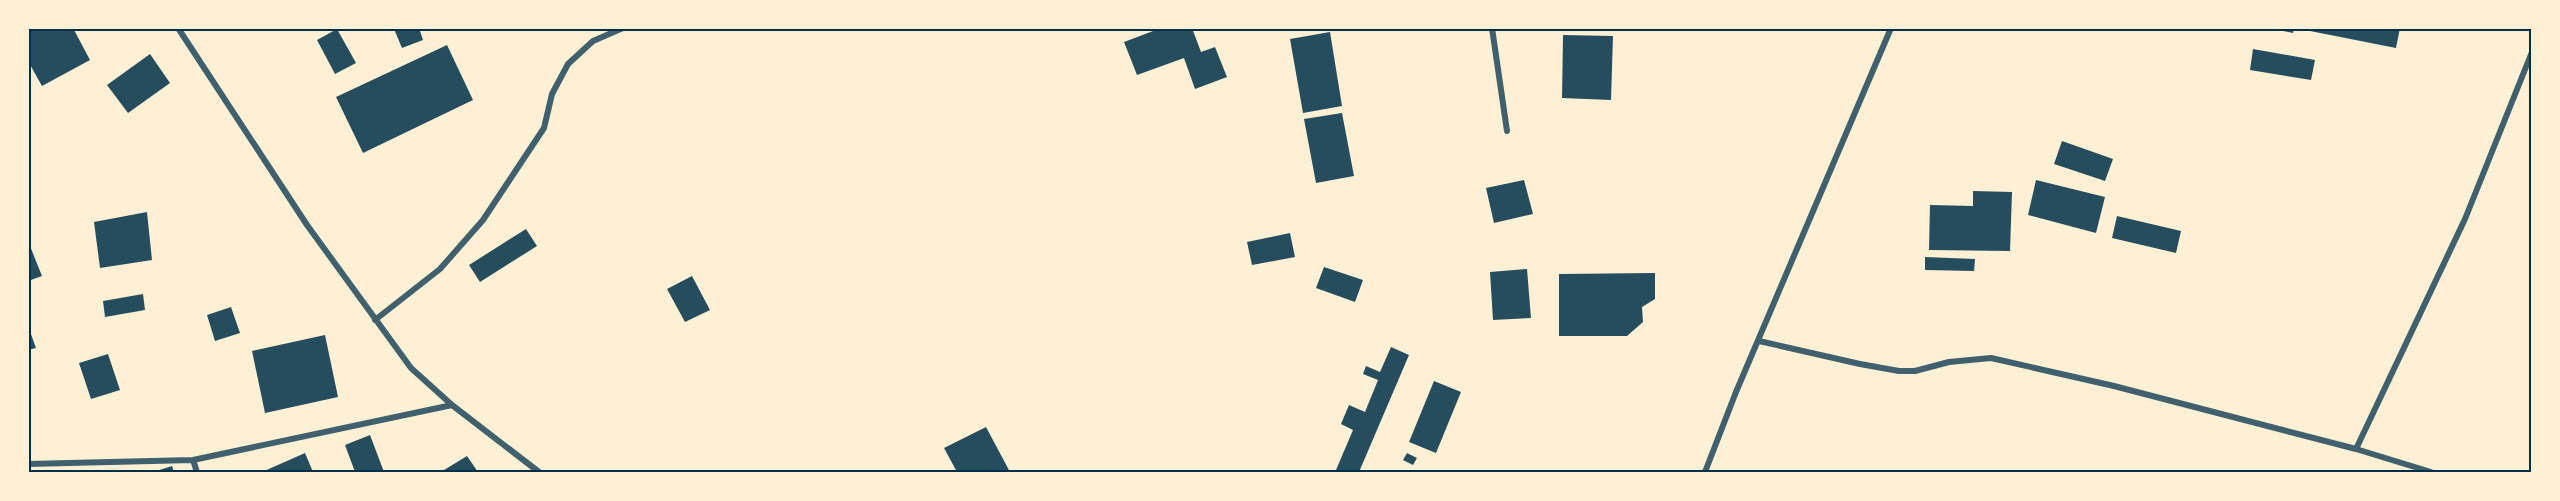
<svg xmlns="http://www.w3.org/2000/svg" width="2560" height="501" font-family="'Work Sans',sans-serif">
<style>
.building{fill:#264d5e}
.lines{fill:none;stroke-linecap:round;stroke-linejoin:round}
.minor{stroke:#3f606c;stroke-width:6}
.neatline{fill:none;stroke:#003049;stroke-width:2}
</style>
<rect width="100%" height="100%" fill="#fdf0d5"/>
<path class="building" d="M28,28H73L90,60L42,86L28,61Z
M419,28L423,40L402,48L394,29Z
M1161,28H1192L1201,52L1215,47L1227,77L1195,89L1184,58L1137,75L1124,42Z
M2270,28H2294L2293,33Z
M2311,28H2400L2396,48L2310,31Z
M337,29L356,63L335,74L317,40Z
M1330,32L1342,106L1303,113L1290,39Z
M1563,35L1613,36L1611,100L1562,98Z
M447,45L473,100L363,153L336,97Z
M2253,49L2315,60L2311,80L2250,70Z
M150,54L170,83L128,113L107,85Z
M1342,113L1354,176L1316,183L1304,119Z
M2062,141L2113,159L2105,181L2054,164Z
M1524,180L1533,214L1494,223L1486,188Z
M2036,180L2105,197L2096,233L2028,215Z
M1973,191L2012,192L2010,251L1929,250L1930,205L1973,206Z
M147,212L152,260L100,268L94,222Z
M2117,216L2181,231L2176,253L2112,238Z
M526,229L537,246L480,282L469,265Z
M1290,233L1295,257L1252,265L1247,242Z
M28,241L42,276L28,281Z
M1925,257L1975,259L1974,271L1925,270Z
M1324,267L1363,280L1355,302L1316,288Z
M1527,269L1531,318L1493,320L1490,272Z
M1655,273V299L1642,307L1643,322L1627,336H1559V274Z
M692,276L710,310L685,322L667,289Z
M143,294L145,310L105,317L103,301Z
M231,307L240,333L215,341L207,315Z
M28,326L36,348L28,350Z
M325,335L338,397L265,413L252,351Z
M1391,347L1409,355L1359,472H1341L1336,470L1353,430L1341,424L1349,405L1365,412L1378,380L1363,374L1366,366L1380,372Z
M108,354L120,390L91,399L79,363Z
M1434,381L1461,392L1436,453L1409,442Z
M986,427L1010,472H957L944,448Z
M370,435L384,472H355L345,445Z
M305,453L313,472H262Z
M1407,453L1417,458L1413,465L1403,460Z
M467,456L478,472H446L444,470Z
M172,466L174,472H153Z"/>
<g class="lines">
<path class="minor" d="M178,28L307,225L411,368L452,405L539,472
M1492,28L1507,131
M375,320L440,269L483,220L544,128L552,94L568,64L593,41L623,28
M1759,341L1860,364L1899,371H1915L1949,362L1991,358L2114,386L2356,449L2431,472
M2356,449L2465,219L2532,52
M193,460L197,472
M28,464L193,460L452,405
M1705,472L1736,392L1891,28"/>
</g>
<rect width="2560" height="501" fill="none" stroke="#fdf0d5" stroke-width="60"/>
<rect x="30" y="30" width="2500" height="441" class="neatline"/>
</svg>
